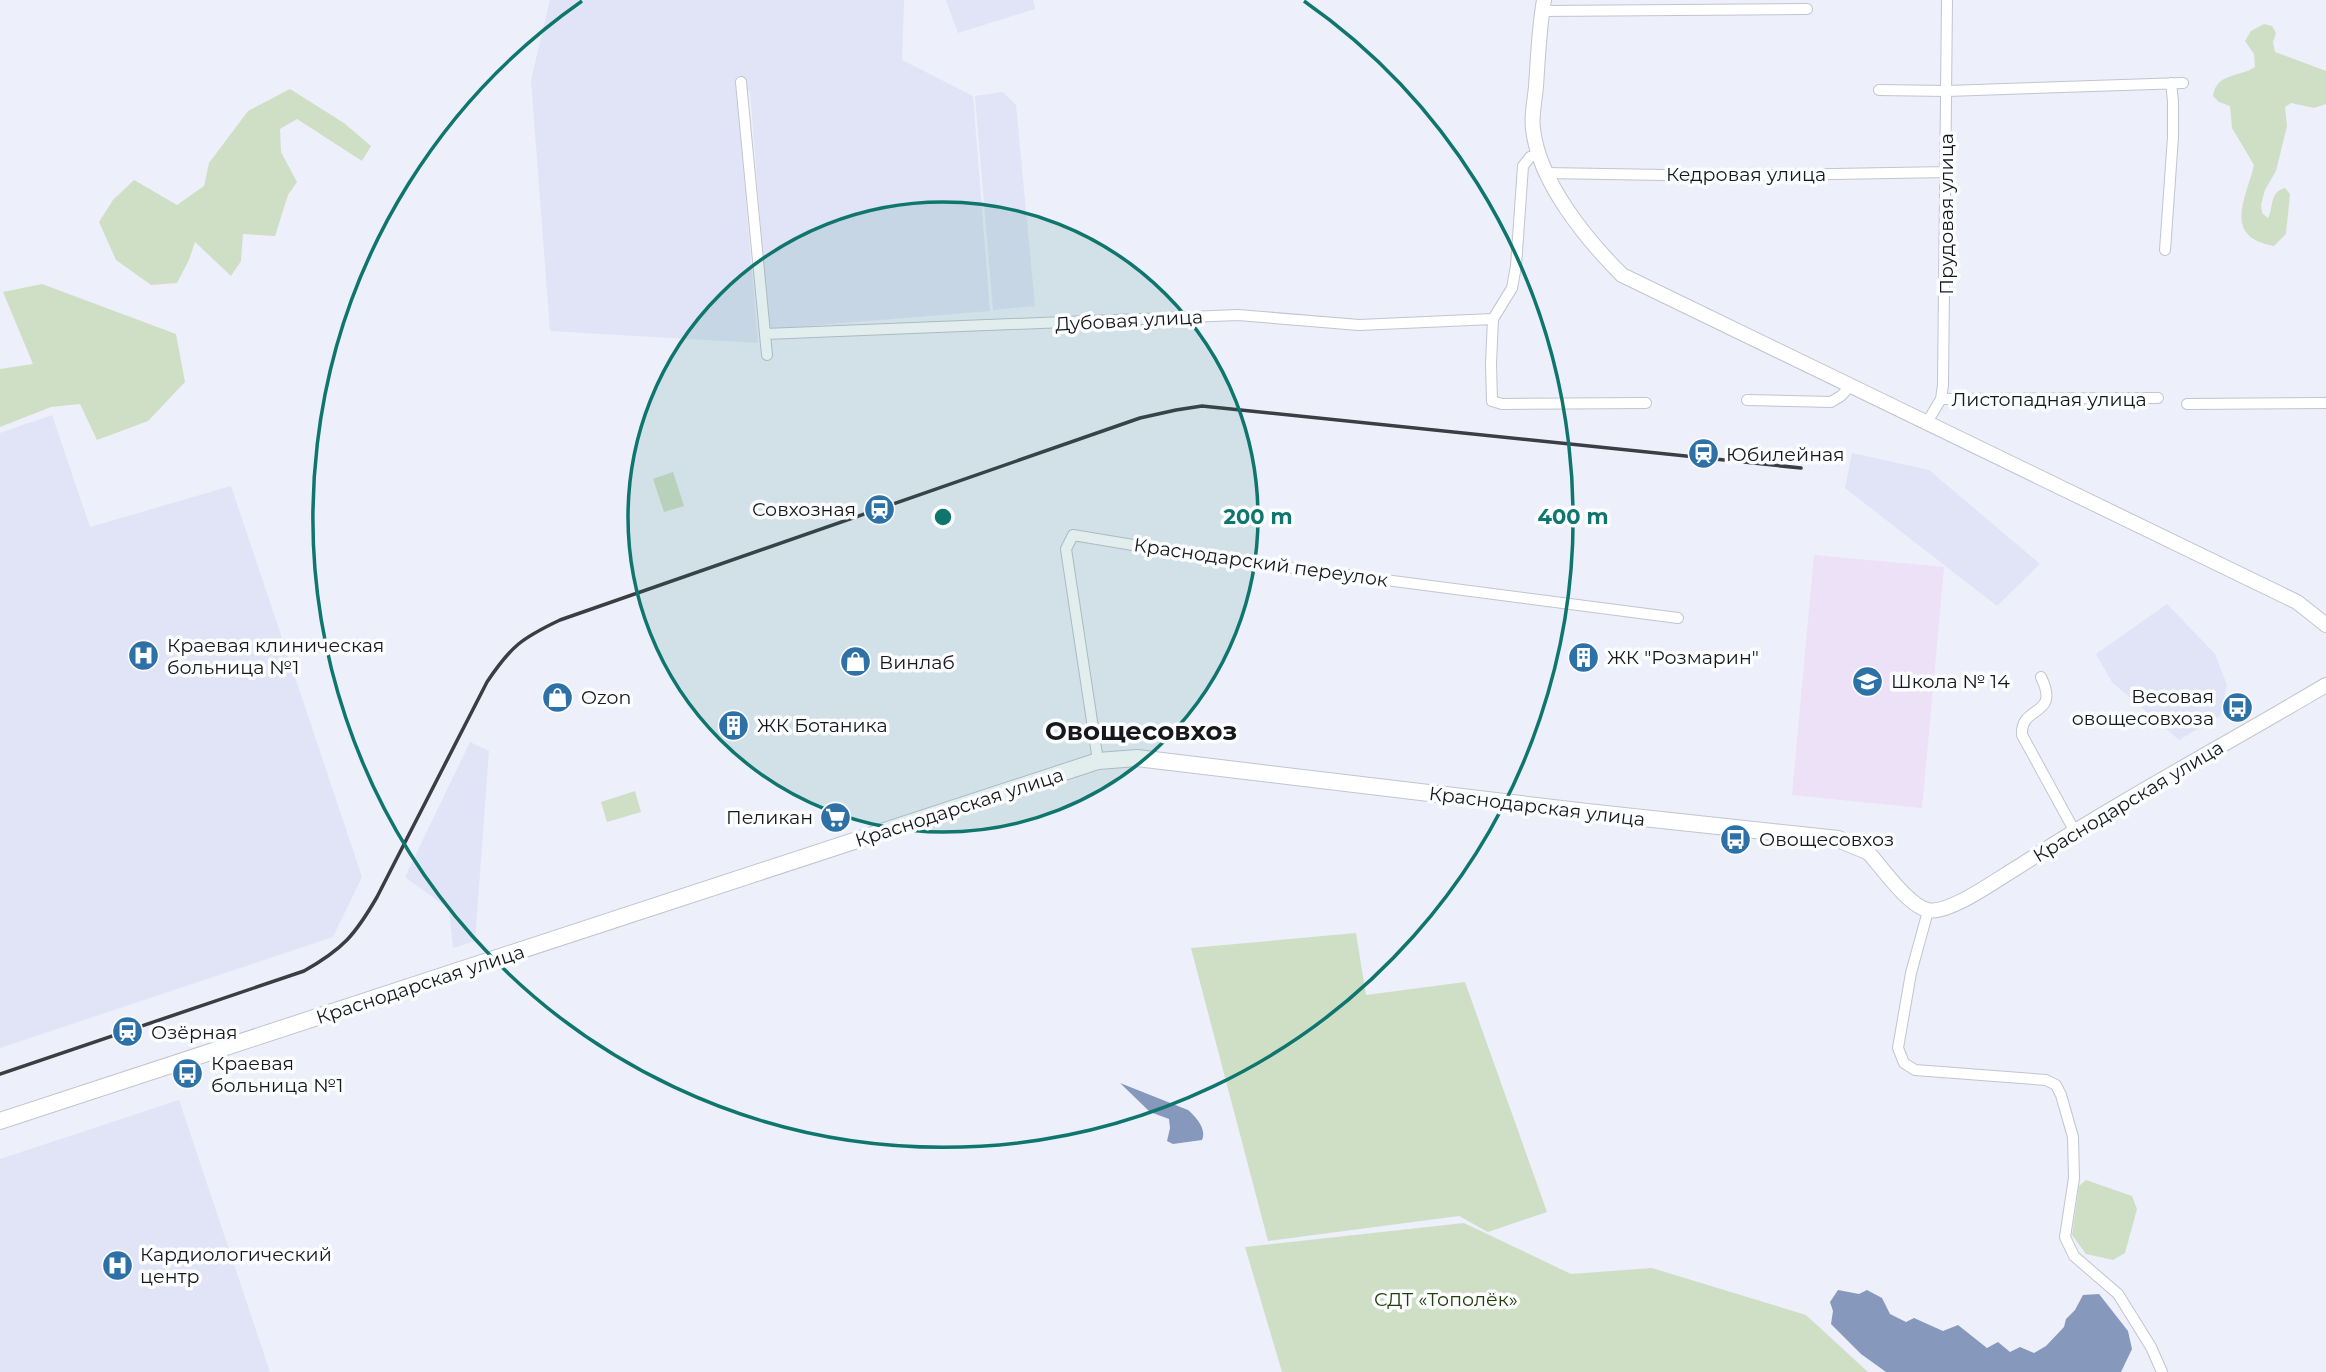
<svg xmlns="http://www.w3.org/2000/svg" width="2326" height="1372" font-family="Montserrat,sans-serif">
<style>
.built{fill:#e0e4f6}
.education{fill:#ece1f6}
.green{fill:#cfdfc6}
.water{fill:#8699bc}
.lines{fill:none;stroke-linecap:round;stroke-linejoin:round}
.minor-casing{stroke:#c2c4cf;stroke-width:12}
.tertiary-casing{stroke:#c2c4cf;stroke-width:16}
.secondary-casing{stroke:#c2c4cf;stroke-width:18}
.minor{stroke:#fff;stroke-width:10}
.tertiary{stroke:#fff;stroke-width:14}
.secondary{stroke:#fff;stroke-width:16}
.rail{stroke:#3c3d42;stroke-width:3.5}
.ring{fill:none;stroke:#0f766e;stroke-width:3.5}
.labels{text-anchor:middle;stroke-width:7;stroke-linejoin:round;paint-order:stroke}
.street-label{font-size:19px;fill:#18181c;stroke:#fcfdff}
.poi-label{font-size:19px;fill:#18181c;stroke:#fcfdff;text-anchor:start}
.park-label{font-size:19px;fill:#213e09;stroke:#fcfdff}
.district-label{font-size:26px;font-weight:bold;fill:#18181c;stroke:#fcfdff}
.centre{fill:#0f766e;stroke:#fcfdff;stroke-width:3.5}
.ring-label{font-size:21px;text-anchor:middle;font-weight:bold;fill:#0f766e;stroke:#fcfdff;stroke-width:7;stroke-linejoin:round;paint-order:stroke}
</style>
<rect width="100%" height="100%" fill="#edeffa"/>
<path class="built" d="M550,0H904L902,60L973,96L990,311L769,329L750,91L737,94L758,343L550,331L531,80Z
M946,0H1033L1035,9L958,33Z
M1003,92L1016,105L1035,306L993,310L975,96Z
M52,415L90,527L231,486L362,877L333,937L0,1048V433Z
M1852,453L1929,470L2040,564L1997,606L1845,488Z
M2167,604L2215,654L2227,685L2220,716L2179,740L2112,682L2096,654Z
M470,742L489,751L475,941L453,948L449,909L405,877Z
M179,1100L270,1372H0V1159Z"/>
<path class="education" d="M1814,555L1944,567L1922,808L1792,795Z"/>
<path class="green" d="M2264,24L2272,26L2276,33L2273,42L2275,52L2326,71V104L2314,108L2291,103L2285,107L2287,126L2276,171L2265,190L2261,205L2262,213L2268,218C2274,207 2269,192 2285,188L2290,194L2286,234L2274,246C2221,237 2247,197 2254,165L2232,128L2230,106L2219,102L2213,96C2216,73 2240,77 2255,67L2254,54L2245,41L2251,31Z
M290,89L344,123L371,146L362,161L297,119L280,129L281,152L297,182L288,195L275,236L243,234L241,261L231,276L195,242L189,260L177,283L151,285L116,260L99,222L113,200L134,180L177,205L204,186L209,163L248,111Z
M42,284L176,334L185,382L148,421L97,440L80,404L51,407L0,427V369L33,364L3,292Z
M673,472L684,506L664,512L653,479Z
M635,791L641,812L607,822L601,802Z
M1356,933L1366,995L1465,982L1547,1212L1488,1232L1459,1216L1268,1241L1191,948Z
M2086,1180L2132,1196L2137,1209L2125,1253L2113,1260L2086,1254L2072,1235L2079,1186Z
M1464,1223L1571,1274L1652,1268L1806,1315L1868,1372H1282L1245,1247Z"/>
<path class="water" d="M1120,1083L1188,1110C1196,1117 1207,1129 1202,1140L1173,1144L1167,1141L1170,1128L1169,1119L1150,1112Z
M1838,1290L1859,1294L1867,1290L1882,1298L1890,1314L1906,1322L1914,1318L1943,1331L1958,1325L1987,1348L1998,1342L2010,1352L2020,1347L2034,1353L2046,1346L2064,1327L2066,1319L2075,1310L2083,1295L2099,1294L2128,1331L2132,1349L2121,1372H1886L1861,1354L1831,1324L1833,1311L1830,1302Z"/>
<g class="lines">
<defs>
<path id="minor" d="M1542,11L1807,9
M741,82L767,355
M1879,90L1947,91L2183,83
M1539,154L1530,157L1523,166L1516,266L1512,288L1493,319L1491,363L1492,401L1502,404L1646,403
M1545,173L1726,176L1947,172
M2165,250L2173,137V101L2171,83
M765,334L1238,315L1359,325L1493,319
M1941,399L2158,398
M1747,400L1831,402L1841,396L1850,386
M2187,404L2326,403
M1926,424L1941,399L1943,385L1947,0
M2041,677C2061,718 2020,704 2022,735L2074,830
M1098,761L1066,549L1073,535L1193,555L1678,618
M1928,911L1911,973L1898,1048L1904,1063L1915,1070L2046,1080L2056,1085L2061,1095L2073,1137L2074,1178L2065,1237L2074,1256L2118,1294L2151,1347L2162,1372"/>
<path id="tertiary" d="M1544,0C1539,28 1538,58 1536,86C1535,100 1531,116 1533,129C1539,182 1586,239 1622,275L2297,602L2326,625
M1867,851C1881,866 1908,906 1928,910C1949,915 1999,878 2018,867C2118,802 2223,746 2326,685"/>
<path id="secondary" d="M0,1121L1098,761L1137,758L1587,812L1838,839L1867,851"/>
</defs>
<use href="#minor" class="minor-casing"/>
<use href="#tertiary" class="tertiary-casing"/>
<use href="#secondary" class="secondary-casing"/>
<use href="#minor" class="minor"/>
<use href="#tertiary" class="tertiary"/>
<use href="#secondary" class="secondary"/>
<path class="rail" d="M0,1074L304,971C343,949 355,935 377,897L487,682C511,646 522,638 560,620L1140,418L1176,410L1202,406L1801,468"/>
</g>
<circle cx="943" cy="517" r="315" fill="#0f766e" fill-opacity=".12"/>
<g class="ring">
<circle cx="943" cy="517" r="315"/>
<path d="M1304 1A630 630 0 1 1 582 1"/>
</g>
<defs>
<symbol id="station-disc" viewBox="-11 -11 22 22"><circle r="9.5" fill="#2e71a7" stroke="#fcfdff"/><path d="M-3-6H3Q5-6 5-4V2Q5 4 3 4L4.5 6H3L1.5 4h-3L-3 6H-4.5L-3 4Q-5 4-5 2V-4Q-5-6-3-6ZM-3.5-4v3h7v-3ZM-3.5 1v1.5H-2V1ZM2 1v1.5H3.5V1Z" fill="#fff"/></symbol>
<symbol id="hospital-disc" viewBox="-11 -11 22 22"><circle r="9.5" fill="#2e71a7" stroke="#fcfdff"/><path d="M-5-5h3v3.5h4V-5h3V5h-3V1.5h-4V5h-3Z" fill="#fff"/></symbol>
<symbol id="building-disc" viewBox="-11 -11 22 22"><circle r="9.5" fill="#2e71a7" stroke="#fcfdff"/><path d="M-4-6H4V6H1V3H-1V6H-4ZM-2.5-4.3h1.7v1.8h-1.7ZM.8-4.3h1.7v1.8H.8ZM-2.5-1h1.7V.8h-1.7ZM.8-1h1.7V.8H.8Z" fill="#fff"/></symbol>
<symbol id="shop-disc" viewBox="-11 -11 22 22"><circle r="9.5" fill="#2e71a7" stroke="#fcfdff"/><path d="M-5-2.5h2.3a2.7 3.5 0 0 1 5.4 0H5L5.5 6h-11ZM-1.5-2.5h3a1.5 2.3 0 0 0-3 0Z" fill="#fff"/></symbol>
<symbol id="school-disc" viewBox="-11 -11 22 22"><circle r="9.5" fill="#2e71a7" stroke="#fcfdff"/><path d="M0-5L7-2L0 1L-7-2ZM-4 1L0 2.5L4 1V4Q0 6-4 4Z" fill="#fff"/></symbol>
<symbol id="bus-disc" viewBox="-11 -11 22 22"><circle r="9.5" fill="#2e71a7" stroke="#fcfdff"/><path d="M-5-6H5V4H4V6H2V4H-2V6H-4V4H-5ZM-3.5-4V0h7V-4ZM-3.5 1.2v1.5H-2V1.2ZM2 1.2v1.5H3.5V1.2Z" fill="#fff"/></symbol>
<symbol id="supermarket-disc" viewBox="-11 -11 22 22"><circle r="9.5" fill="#2e71a7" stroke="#fcfdff"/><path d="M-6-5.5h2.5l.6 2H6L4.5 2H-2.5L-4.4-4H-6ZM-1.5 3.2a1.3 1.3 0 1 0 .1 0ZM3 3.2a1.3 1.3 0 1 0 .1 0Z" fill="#fff"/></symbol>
</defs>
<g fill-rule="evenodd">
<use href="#station-disc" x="1686" y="436" width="35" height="35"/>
<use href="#station-disc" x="862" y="492" width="35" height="35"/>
<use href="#hospital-disc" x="126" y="638" width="35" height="35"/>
<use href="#building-disc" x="1566" y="640" width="35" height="35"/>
<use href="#shop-disc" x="838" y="644" width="35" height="35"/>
<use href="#school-disc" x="1850" y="664" width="35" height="35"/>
<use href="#shop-disc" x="540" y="680" width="35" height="35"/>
<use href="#bus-disc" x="2220" y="690" width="35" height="35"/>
<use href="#building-disc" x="716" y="708" width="35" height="35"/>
<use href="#supermarket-disc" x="818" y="800" width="35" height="35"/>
<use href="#bus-disc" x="1718" y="822" width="35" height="35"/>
<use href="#station-disc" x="110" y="1014" width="35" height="35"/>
<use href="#bus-disc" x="170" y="1056" width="35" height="35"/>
<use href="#hospital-disc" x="100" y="1248" width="35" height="35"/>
</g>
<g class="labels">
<g class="street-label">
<text x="1746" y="181">Кедровая улица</text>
<text transform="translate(1946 214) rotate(-90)" y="7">Прудовая улица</text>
<text transform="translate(1129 320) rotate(-3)" y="7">Дубовая улица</text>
<text x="2049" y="406">Листопадная улица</text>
<text transform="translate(1261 562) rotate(8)" y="7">Краснодарский переулок</text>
<text transform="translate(2128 801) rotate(-31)" y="7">Краснодарская улица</text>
<text transform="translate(1537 806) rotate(7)" y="7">Краснодарская улица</text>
<text transform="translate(959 807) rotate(-18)" y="7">Краснодарская улица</text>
<text transform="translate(420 984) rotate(-18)" y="7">Краснодарская улица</text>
</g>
<g class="poi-label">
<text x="1726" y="461">Юбилейная</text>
<text x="856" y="516" text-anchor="end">Совхозная</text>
<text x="167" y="652">Краевая клиническая<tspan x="167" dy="22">больница №1</tspan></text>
<text x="1607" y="664">ЖК "Розмарин"</text>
<text x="879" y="669">Винлаб</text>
<text x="1891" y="688">Школа № 14</text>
<text x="2214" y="703" text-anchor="end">Весовая<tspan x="2214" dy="22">овощесовхоза</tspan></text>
<text x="581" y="704">Ozon</text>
<text x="757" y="732">ЖК Ботаника</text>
<text x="813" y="824" text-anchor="end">Пеликан</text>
<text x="1759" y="846">Овощесовхоз</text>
<text x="151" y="1039">Озёрная</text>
<text x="211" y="1070">Краевая<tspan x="211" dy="22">больница №1</tspan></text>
<text x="140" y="1261">Кардиологический<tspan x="140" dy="22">центр</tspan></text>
</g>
<g class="park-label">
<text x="1446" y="1306">СДТ «Тополёк»</text>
</g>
<g class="district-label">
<text x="1141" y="740">Овощесовхоз</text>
</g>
</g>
<circle cx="943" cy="517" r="10" class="centre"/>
<g class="ring-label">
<text x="1258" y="524">200 m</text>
<text x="1573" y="524">400 m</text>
</g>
</svg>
